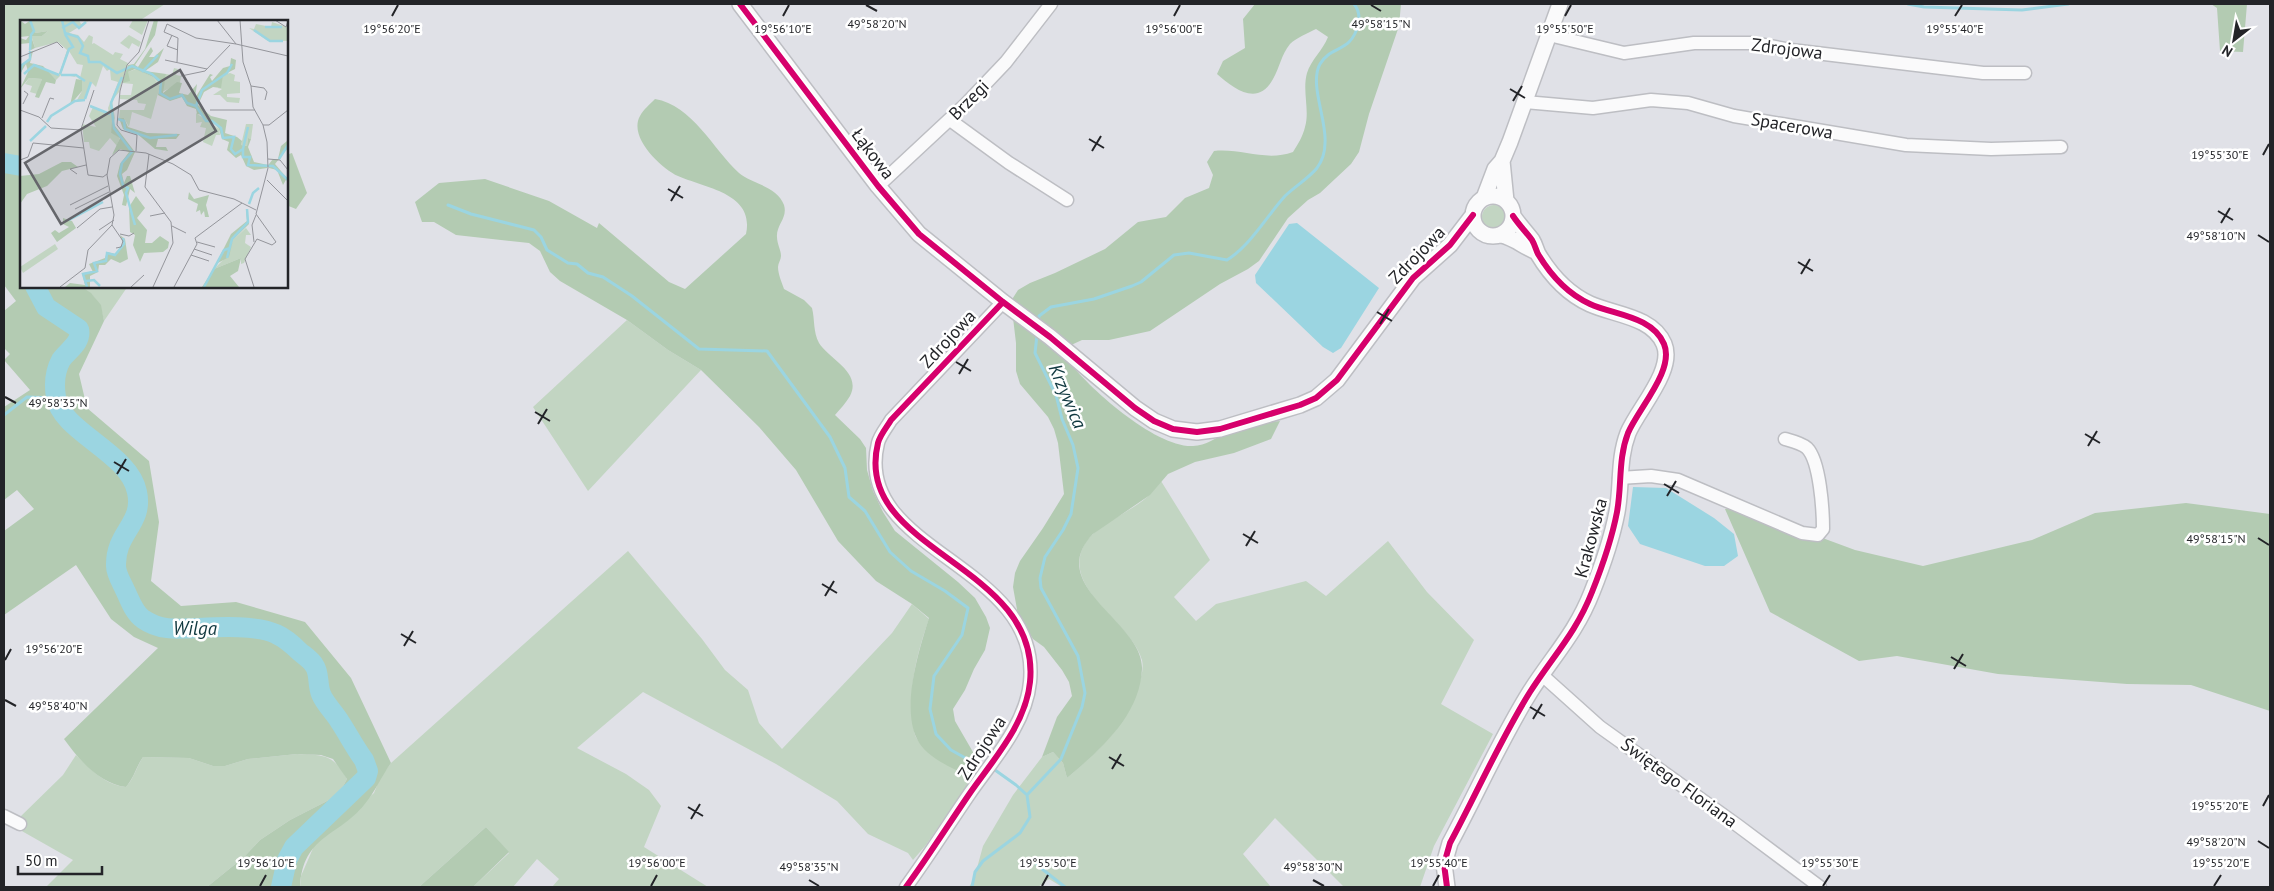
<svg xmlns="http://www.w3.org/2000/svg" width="2274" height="891" font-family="'PT Sans',sans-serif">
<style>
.green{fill:#c2d5c2}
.forest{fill:#b3cbb2}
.water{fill:#9bd5e1}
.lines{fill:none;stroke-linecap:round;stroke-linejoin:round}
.stream{stroke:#9bd5e1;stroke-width:3}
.river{stroke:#9bd5e1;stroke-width:20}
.minor-casing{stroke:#bdbec3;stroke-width:15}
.tertiary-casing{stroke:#bdbec3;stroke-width:18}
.minor{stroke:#fafafb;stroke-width:12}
.tertiary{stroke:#fafafb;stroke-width:15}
.cycleway-casing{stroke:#fff;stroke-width:9}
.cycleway{stroke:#d6006c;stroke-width:6}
.ticks{fill:none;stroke:#232428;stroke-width:2}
.labels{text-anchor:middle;stroke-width:5;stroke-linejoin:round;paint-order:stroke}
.street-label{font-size:18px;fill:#232428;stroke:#fff}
.water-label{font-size:19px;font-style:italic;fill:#113940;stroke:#fff}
.inset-river{fill:none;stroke:#9bd5e1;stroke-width:2.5}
.inset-road{fill:none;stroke:#94959b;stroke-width:1}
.view{fill:#65666b;fill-opacity:0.15;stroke:#65666b;stroke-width:2.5}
.inset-edge{fill:none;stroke:#232428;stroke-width:2.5}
.ticks-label{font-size:12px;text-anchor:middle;fill:#232428;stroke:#fff;stroke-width:5;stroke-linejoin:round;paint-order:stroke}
</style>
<rect width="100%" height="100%" fill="#e0e1e7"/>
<path class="green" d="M4,4H165L139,21H21V158L4,155Z
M1482 217a12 12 0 1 1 24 0a12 12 0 1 1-24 0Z
M81,286H128L104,321C101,304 96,296 81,286Z
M627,320L668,350L701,370L588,491L533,407Z
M1161,481L1210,560L1174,597L1196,621L1216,604L1306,581L1326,596L1388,541L1427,592L1474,640L1441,704L1493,734L1434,846L1420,887H1344L1275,818L1243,854L1271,887H1062L1049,879L1038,887H969L974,879L983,846L1013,795L1042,757L1053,752L1063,763L1067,778C1099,750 1125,729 1138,686C1141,678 1144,669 1142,660C1132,623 1063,591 1083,547C1093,526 1129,513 1146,498C1152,493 1156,486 1161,481Z
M628,551L702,639L725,670L748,690L759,723L782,749L892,633L912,604L929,619C917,653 908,687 913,723C914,728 914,735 917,739C923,749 954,770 966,774L972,766V778L926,845L913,860L908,853L868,834L837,801L776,764L643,692L577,748L626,774L649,790L661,806L644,847L708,887H552L559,879L537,859L513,887H473L509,853L486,827L419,887H300L301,876L314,846L374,793L380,778L391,763Z
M297,754C324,755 333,754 347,779L341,790L333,798L290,820L260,840L244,857L207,887H46L73,860L20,830L19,818L63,775L76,755C91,769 104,785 126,787C134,778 136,768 143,757L189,758L213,766H225L248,759Z"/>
<path class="forest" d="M1255,4H1401L1399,26L1369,114L1359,152L1351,164L1320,193L1308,200L1288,218L1259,261L1248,269L1220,284L1150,331L1109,340H1082L1069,346L1067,359C1088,388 1156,448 1193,446C1206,446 1216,437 1228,432C1244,425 1262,423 1280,421L1271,439L1234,453L1195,462L1168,474L1150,495L1093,534C1043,586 1144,622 1142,669C1140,716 1099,751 1067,778L1063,763L1053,752L1042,757L1057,717L1072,696L1069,682L1062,670L1044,647L1033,639L1018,615L1013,587L1015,573L1020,561L1043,528L1064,494L1058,443L1054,429L1048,417L1020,384L1016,371V343L1011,301L1018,290L1030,283L1055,273L1105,249L1138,222L1166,217L1185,198L1209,188L1213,175L1207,162L1214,151C1241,148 1266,162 1293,152C1298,144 1303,136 1305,127C1310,110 1302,91 1307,73C1311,60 1323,50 1328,37L1316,29C1308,33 1296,38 1290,44C1281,55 1280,67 1273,79C1258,107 1234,89 1217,74L1223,61L1245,48L1243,19Z
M2211,4H2247L2243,52L2220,51L2217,8Z
M655,99C692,105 713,149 739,173C752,184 777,186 784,205C788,218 776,225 777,237C777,244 781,250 781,256C781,260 778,263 778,267C778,274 782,283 784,289L804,300L812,308C815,320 813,332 819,343C830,360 862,372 850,396C846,403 840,409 835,415L860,439L866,448L867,470L873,491L883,512L895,531L958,582L975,598L986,617L990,628L985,650L974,669L965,690L953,709L955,721L977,759L966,774C950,768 924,755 917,739C901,706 919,650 929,618L912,604L876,581L838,541L796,470L759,427L701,370L668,350L627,320L560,281L550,272L540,251L529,243L456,235L434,222H422L415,202L439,183L485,179L549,201L597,228L599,223L669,282L685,289L746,234C755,193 705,188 678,176C661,168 628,137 640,116C643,110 650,104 655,99Z
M292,153L307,193L296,209L286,205V155Z
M4,155L21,158V286H81L91,293L101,305L104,321L79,374L87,408L149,461L159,522L151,581L181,606L236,602L305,622L351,678L391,763C381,777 375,792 364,805C338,837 303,835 300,887H207L244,857L260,840L290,820L333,798L341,790L347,779L333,759L321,755L297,754L248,759L225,766H213L189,758L143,757C136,767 134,778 126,787C100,784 79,760 64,739L158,648L134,637L111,619L76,565L4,615V531L34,509L17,490L4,500V407L30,390L4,360L10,354L4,348V311L16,301L4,285Z
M2186,503L2270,514V711L2191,685L2127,684L1998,674L1897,656L1859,661L1770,612L1725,509H1744L1855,550L1923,566L2032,540L2095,513Z
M486,827L509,852L473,887H419Z"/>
<path class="water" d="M1297,223L1379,288L1341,348L1333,353L1323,347L1256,283L1255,275L1289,224Z
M1633,487L1666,488L1714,518L1734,534L1738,556L1724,566H1705L1640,544L1628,526Z"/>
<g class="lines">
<path class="stream" d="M1908,4L1924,7L2022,10L2068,4
M448,205L471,214L534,230L541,237L547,250L568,263L577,264L588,273L603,277L632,296L699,349L767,351L830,437L845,468L849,497L865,511L890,552L911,571L945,591L968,608L962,635L934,676L930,709L936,734L951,750L978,765
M1038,323L1039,316L1051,307L1094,299L1132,286L1141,282L1174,255L1189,253L1227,260C1250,246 1266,217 1285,196C1294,187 1309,178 1317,168C1322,161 1325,152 1325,143C1327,120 1309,84 1320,64C1331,45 1351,53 1358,25C1360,17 1359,10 1354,4
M4,415L27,397L56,398
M995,770L1016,785L1027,795
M1027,795L1061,759L1082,707L1085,693L1078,656L1041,588L1040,578L1045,557L1063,530L1071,514L1078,468L1073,445L1062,419L1056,395L1035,353L1037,335
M1037,865L1065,887
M972,887L975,872L983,861L1020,833L1030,817L1027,795"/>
<path class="river" d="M4,163L21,166
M35,286L46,307L79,329C82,343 68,350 61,360C55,371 54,385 56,397C61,432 129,452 137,492C144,524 115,532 116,566C116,574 122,583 125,590C130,600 134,613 143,619C160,631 178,629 197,628C219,627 257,625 276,634C285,638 293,645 300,652C305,656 311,660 314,665C320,673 317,684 321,694C325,704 334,712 340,722C348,734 355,748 364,760L368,771L366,778L294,847L287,860L281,887"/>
<defs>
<path id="minor" d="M1549,35L1624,53L1694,43H1754L1791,50L1983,73H2025
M1525,102L1593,108L1651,100L1688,103L1734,116L1906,145L1991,149L2061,147
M950,120L1009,163L1067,200
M878,186L966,104L1006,62L1051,4
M1619,478L1651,476L1678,480L1802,533L1818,535L1823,529C1823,510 1820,461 1807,448C1801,443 1792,441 1785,439
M1542,675L1600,727L1737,825L1820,887
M4,816L20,824
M906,887C928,857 948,825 970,793C993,760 1026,724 1030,682C1042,563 851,552 878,443C880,435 887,427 891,420L1003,302"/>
<path id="tertiary" d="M740,4L878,186L919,234L1003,302L1050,337L1135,408L1154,421L1173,429L1197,432L1220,429L1300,405L1316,398L1337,380L1413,278L1450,245L1473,215
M1502,161L1506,201
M1473 216a20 20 0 1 1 40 0a20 20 0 1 1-40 0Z
M1484,198L1495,169L1502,161L1510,142L1560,4
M1501,235C1515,238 1524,247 1537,252
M1447,887L1444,864L1450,843C1477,793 1500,740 1530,692C1553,656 1576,633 1592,592C1602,567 1612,538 1617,512C1622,485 1618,459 1628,433C1638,409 1675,370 1664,344C1652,316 1614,315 1590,304C1568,294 1550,274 1538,254C1536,250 1535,245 1532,240C1526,232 1519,225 1513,216"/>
</defs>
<use href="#minor" class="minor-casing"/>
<use href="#tertiary" class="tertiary-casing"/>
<use href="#minor" class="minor"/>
<use href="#tertiary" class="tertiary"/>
<defs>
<path id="cycleway" d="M740,4L878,186L919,234L1003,302L1050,337L1135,408L1154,421L1173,429L1197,432L1220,429L1300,405L1316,398L1337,380L1413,278L1450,245L1473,215
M906,887C928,857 948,825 970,793C993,760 1026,724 1030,682C1042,563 851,552 878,443C880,435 887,427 891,420L1003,302
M1447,887L1444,864L1450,843C1477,793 1500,740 1530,692C1553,656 1576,633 1592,592C1602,567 1612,538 1617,512C1622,485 1618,459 1628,433C1638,409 1675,370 1664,344C1652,316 1614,315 1590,304C1568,294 1550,274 1538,254C1536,250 1535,245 1532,240C1526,232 1519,225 1513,216"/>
</defs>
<use href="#cycleway" class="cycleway-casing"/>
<use href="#cycleway" class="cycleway"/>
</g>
<path class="ticks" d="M866,5L877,11M1371,5L1381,11M392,16L398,5M783,16L789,5M1174,16L1180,5M1565,16L1571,5M1955,16L1962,5M1510,89L1525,98M1513,101L1522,86M1089,139L1104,148M1092,151L1101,136M2263,155L2269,144M668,189L683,198M671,201L680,186M2218,211L2233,220M2221,223L2230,208M2258,235L2269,242M1798,262L1813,271M1801,274L1810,259M1377,312L1392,321M1380,324L1389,309M956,362L971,371M959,374L968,359M5,397L16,403M535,412L550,421M538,424L547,409M2085,434L2100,443M2088,446L2097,431M114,462L129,471M117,474L126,459M1664,484L1679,493M1667,496L1676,481M1243,534L1258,543M2258,538L2269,545M1246,546L1255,531M822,584L837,593M825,596L834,581M401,634L416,643M404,646L413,631M1951,657L1966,666M5,660L11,649M1954,669L1963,654M5,700L16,706M1530,707L1545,716M1533,719L1542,704M1109,757L1124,766M1112,769L1121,754M2263,806L2269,795M688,807L703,816M691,819L700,804M2258,841L2269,848M809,880L819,886M1313,880L1324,886M260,886L266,875M651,886L657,875M1042,886L1048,875M1433,886L1439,875M1823,886L1830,875M2214,886L2221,875"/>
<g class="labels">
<g class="street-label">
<text transform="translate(1787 49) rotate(7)" y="6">Zdrojowa</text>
<text transform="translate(969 100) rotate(-45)" y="6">Brzegi</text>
<text transform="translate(1792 126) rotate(10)" y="6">Spacerowa</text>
<text transform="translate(873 154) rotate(53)" y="6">Łąkowa</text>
<text transform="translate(1417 255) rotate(-46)" y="6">Zdrojowa</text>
<text transform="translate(948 339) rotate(-47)" y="6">Zdrojowa</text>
<text transform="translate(1591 538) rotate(-75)" y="6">Krakowska</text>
<text transform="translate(982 748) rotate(-57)" y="6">Zdrojowa</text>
<text transform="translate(1679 783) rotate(36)" y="6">Świętego Floriana</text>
</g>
<g class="water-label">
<text transform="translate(1068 396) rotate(67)" y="7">Krzywica</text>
<text x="195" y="635">Wilga</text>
</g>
</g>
<g transform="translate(20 20)">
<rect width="268" height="268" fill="#e0e1e7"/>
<path d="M11,0H59L61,4L70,0L49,13L58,15L64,22L69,15L73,17L72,24L74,23L93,35L95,32L103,34L100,39L108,43L99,72L92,81L95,98L91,113L100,117L97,126L90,118L79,131L70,128L69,122H64L62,104L76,107L69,96L73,87L89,94L88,88L98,62L91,60L90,49L87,51L83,46L76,67L71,62L65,80H57L62,71L61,60L53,55H41L36,60L23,48L39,55L47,30L38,22L15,28L11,15L22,16L28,11L15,13ZM49,31L57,44L63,45L60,58L41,54ZM113,0H128L122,15L109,7ZM252,2L267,7V21H248L229,8L234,9L236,4L251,7ZM109,15L121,22L119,27L112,23L109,29L100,23ZM154,48L158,49L156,55L161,56L160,63L142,72L146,54L152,55ZM116,49L133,57L140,66L131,99L112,92L109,107L104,98H99L100,90H124L126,84L118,83L117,80L100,79V75H111L113,64L102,63L108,58V52ZM210,53L215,55L214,61L220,62V73L207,74V77L220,78L219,83L207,82L200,75H193L202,69L193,67L198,68L203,55ZM9,58L22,59L17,74L10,72L12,66L5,64ZM176,93L199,109L200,115H196L192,126L183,122L186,108L180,107L182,102L176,103ZM226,104H233L231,119L228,118L227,126L221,125ZM226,208L231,215H226L225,223L231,227L224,243L221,244V238L194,249L209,234L213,220ZM35,224L38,229L3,253L0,247Z" fill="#c2d5c2" fill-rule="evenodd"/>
<path d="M0,0L5,4L11,0L15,13L28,11L22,16H11L15,28L9,31L10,23L0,24V18L6,20L9,16L0,17ZM134,0H138L135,15L115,45L118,47L131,27L133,31L129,37H134L144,28L138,42L125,51L146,54L143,73L157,62L162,63L159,73L168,75L177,64L175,78L190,54L193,55L190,57L192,61L203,48L210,46L211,38L216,40L215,49L203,55L201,68L193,67L184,72L178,85L191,96L207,100L205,113L217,117L222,121L221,125L227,126L228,118L231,119L228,127L234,142L248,145L247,148L234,150L226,146L221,135L216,138L207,130L209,122L202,119L199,109L192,101H185L183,95L177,94L176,89L167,86L162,77L150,81L138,75L140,64L133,57L115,49L108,52L110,61L102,63L108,45L114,44L125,29ZM20,28L13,31L10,43L23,46L36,60L35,64L26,62L19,78L15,77L22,59L9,58L0,69L8,52L6,44L0,54V47L10,38V32ZM56,59L62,60V71L50,85ZM99,98H104L108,107L127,113L160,114L156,119H138L136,127H146L148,131L135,129L115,112L103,109ZM92,102L115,132L107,150L102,154L104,163L107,156H110L115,173L110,169L106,186L102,185L104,175L97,156L100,144L109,132L100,129L92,135L100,118L91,113ZM267,121V129L255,144L267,158L263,165L257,150L249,148V144L253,139H258L261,126ZM42,142H51L58,147L42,151L27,166L7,174L0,184V156L19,154ZM169,172L174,179L189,175L186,185L189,197H185L184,191L181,195L180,190L176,192L178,184L168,179ZM116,176L125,188L117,198L127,210L125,223H132L140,216L149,222L148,228L143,232L124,233L120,242L113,225L115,215L110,212L109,187ZM226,189L229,204L213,220L209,237L196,244L211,214L227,201ZM43,198L52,201L56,208L37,222L31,213L35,210L39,213L49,207L43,204ZM100,215L105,219L108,239L100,243L91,239L85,245H79L78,252L70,256V267H45L50,263L65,265L62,253L73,252L69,244L85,238L87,232L95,234L103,224ZM221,238L218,251L210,256L219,267H182L194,249Z" fill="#b3cbb2"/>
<path class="inset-river" d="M10,0L14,11L11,15L10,30M42,0L45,13L58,17L63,26L60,33L68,36L69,42H80L97,53L112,46L132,54L141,62L140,73L150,79L162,75L167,83L176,86L186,101H192L201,108L203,118L214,117L211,129L215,134L223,129M245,7H262M42,8L53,2L59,8L66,2M234,10L250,21H263M0,52L2,45L10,39V31M122,52L138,35M4,54L14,45L39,55M40,54L49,29L53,27L45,14M41,55H56L65,61M102,57L91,83L94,108L112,132L102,143L100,154L103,165L108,168L106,173L115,205M65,79L71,62M70,86L90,94M176,86L182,70L207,53L212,44M98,99L104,101L105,109L130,118L157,115M27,102L31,96L55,81L65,80M10,121L26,106M223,129L228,107M223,129V137H230L228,145L253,146L268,160M259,139L268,125M229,184L233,173L239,168M49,200L83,182M207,238L212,219L228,202L227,189M66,261L74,260L80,266M67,267L63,254L77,251L74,243L86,241L87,233L95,235L104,224L103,218M184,267L204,230L210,228"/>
<path class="inset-road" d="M197,0L216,24L268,36M220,0L223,42L231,66L233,87L243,105L247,122L248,148L236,194L256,222L252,225L237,219L225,239L234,267M255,0L266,7L268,1M152,15L147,26L158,30M0,37L37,22L43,28M145,40L187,49M157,42L158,18L144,12L147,4L176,18L216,24M161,56L185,51L210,25M231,66L244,68L247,72L245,80M3,84L8,74L4,71M0,90L19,97L31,108L61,110L68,155L83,157L87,154M190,90H235M22,98L30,78L34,79M243,105H249L268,90M61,109L74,70M116,131L117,115L101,110L97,105L100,71L107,45L119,32L129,0M129,134L125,167L151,202L153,223L133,267M248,139L260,140L268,150M0,140L8,137L13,123L64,128M57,154L50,149L66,145M247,160L268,181M50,185L88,166M55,189L89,172M130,196L145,193M92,205L103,221L101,227L96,228M152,206L166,213M57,208L80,189L92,187M79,210L94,200M100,214L109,216L114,213M177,222L195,227M234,222L232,205L236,195M174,229L192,235M171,235L189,241M40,267L65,248L68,230L92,205L94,195L87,155L90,138L99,130L126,133L153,144L171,155L179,170L214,179L236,190M111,267L124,255M154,267L177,224L175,218L222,183"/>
<path class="view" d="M160,50L196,111L41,204L5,143Z"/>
<rect width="268" height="268" class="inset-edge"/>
</g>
<g class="ticks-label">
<text x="877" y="28">49°58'20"N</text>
<text x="1381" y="28">49°58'15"N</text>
<text x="1565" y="33">19°55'50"E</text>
<text x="392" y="33">19°56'20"E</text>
<text x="783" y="33">19°56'10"E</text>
<text x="1174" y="33">19°56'00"E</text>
<text x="1955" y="33">19°55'40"E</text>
<text x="2220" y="159">19°55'30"E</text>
<text x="2216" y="240">49°58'10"N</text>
<text x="58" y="407">49°58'35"N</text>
<text x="2216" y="543">49°58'15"N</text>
<text x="54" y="653">19°56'20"E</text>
<text x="58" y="710">49°58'40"N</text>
<text x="2220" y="810">19°55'20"E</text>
<text x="2216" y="846">49°58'20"N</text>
<text x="266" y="867">19°56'10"E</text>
<text x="657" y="867">19°56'00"E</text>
<text x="1048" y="867">19°55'50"E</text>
<text x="1439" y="867">19°55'40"E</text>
<text x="1830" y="867">19°55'30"E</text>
<text x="2221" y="867">19°55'20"E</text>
<text x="809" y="871">49°58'35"N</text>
<text x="1313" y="871">49°58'30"N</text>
</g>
<rect width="2274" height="891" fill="none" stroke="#232428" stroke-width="10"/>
<g transform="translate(2234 40) rotate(211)" stroke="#ffffff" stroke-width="4" paint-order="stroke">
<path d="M0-4L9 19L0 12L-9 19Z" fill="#232428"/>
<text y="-8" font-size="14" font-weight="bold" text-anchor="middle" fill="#232428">N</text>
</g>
<path d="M18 866v8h84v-8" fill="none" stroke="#232428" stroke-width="2.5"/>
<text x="25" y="866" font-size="15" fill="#232428" stroke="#ffffff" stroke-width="4" paint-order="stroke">50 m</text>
</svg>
